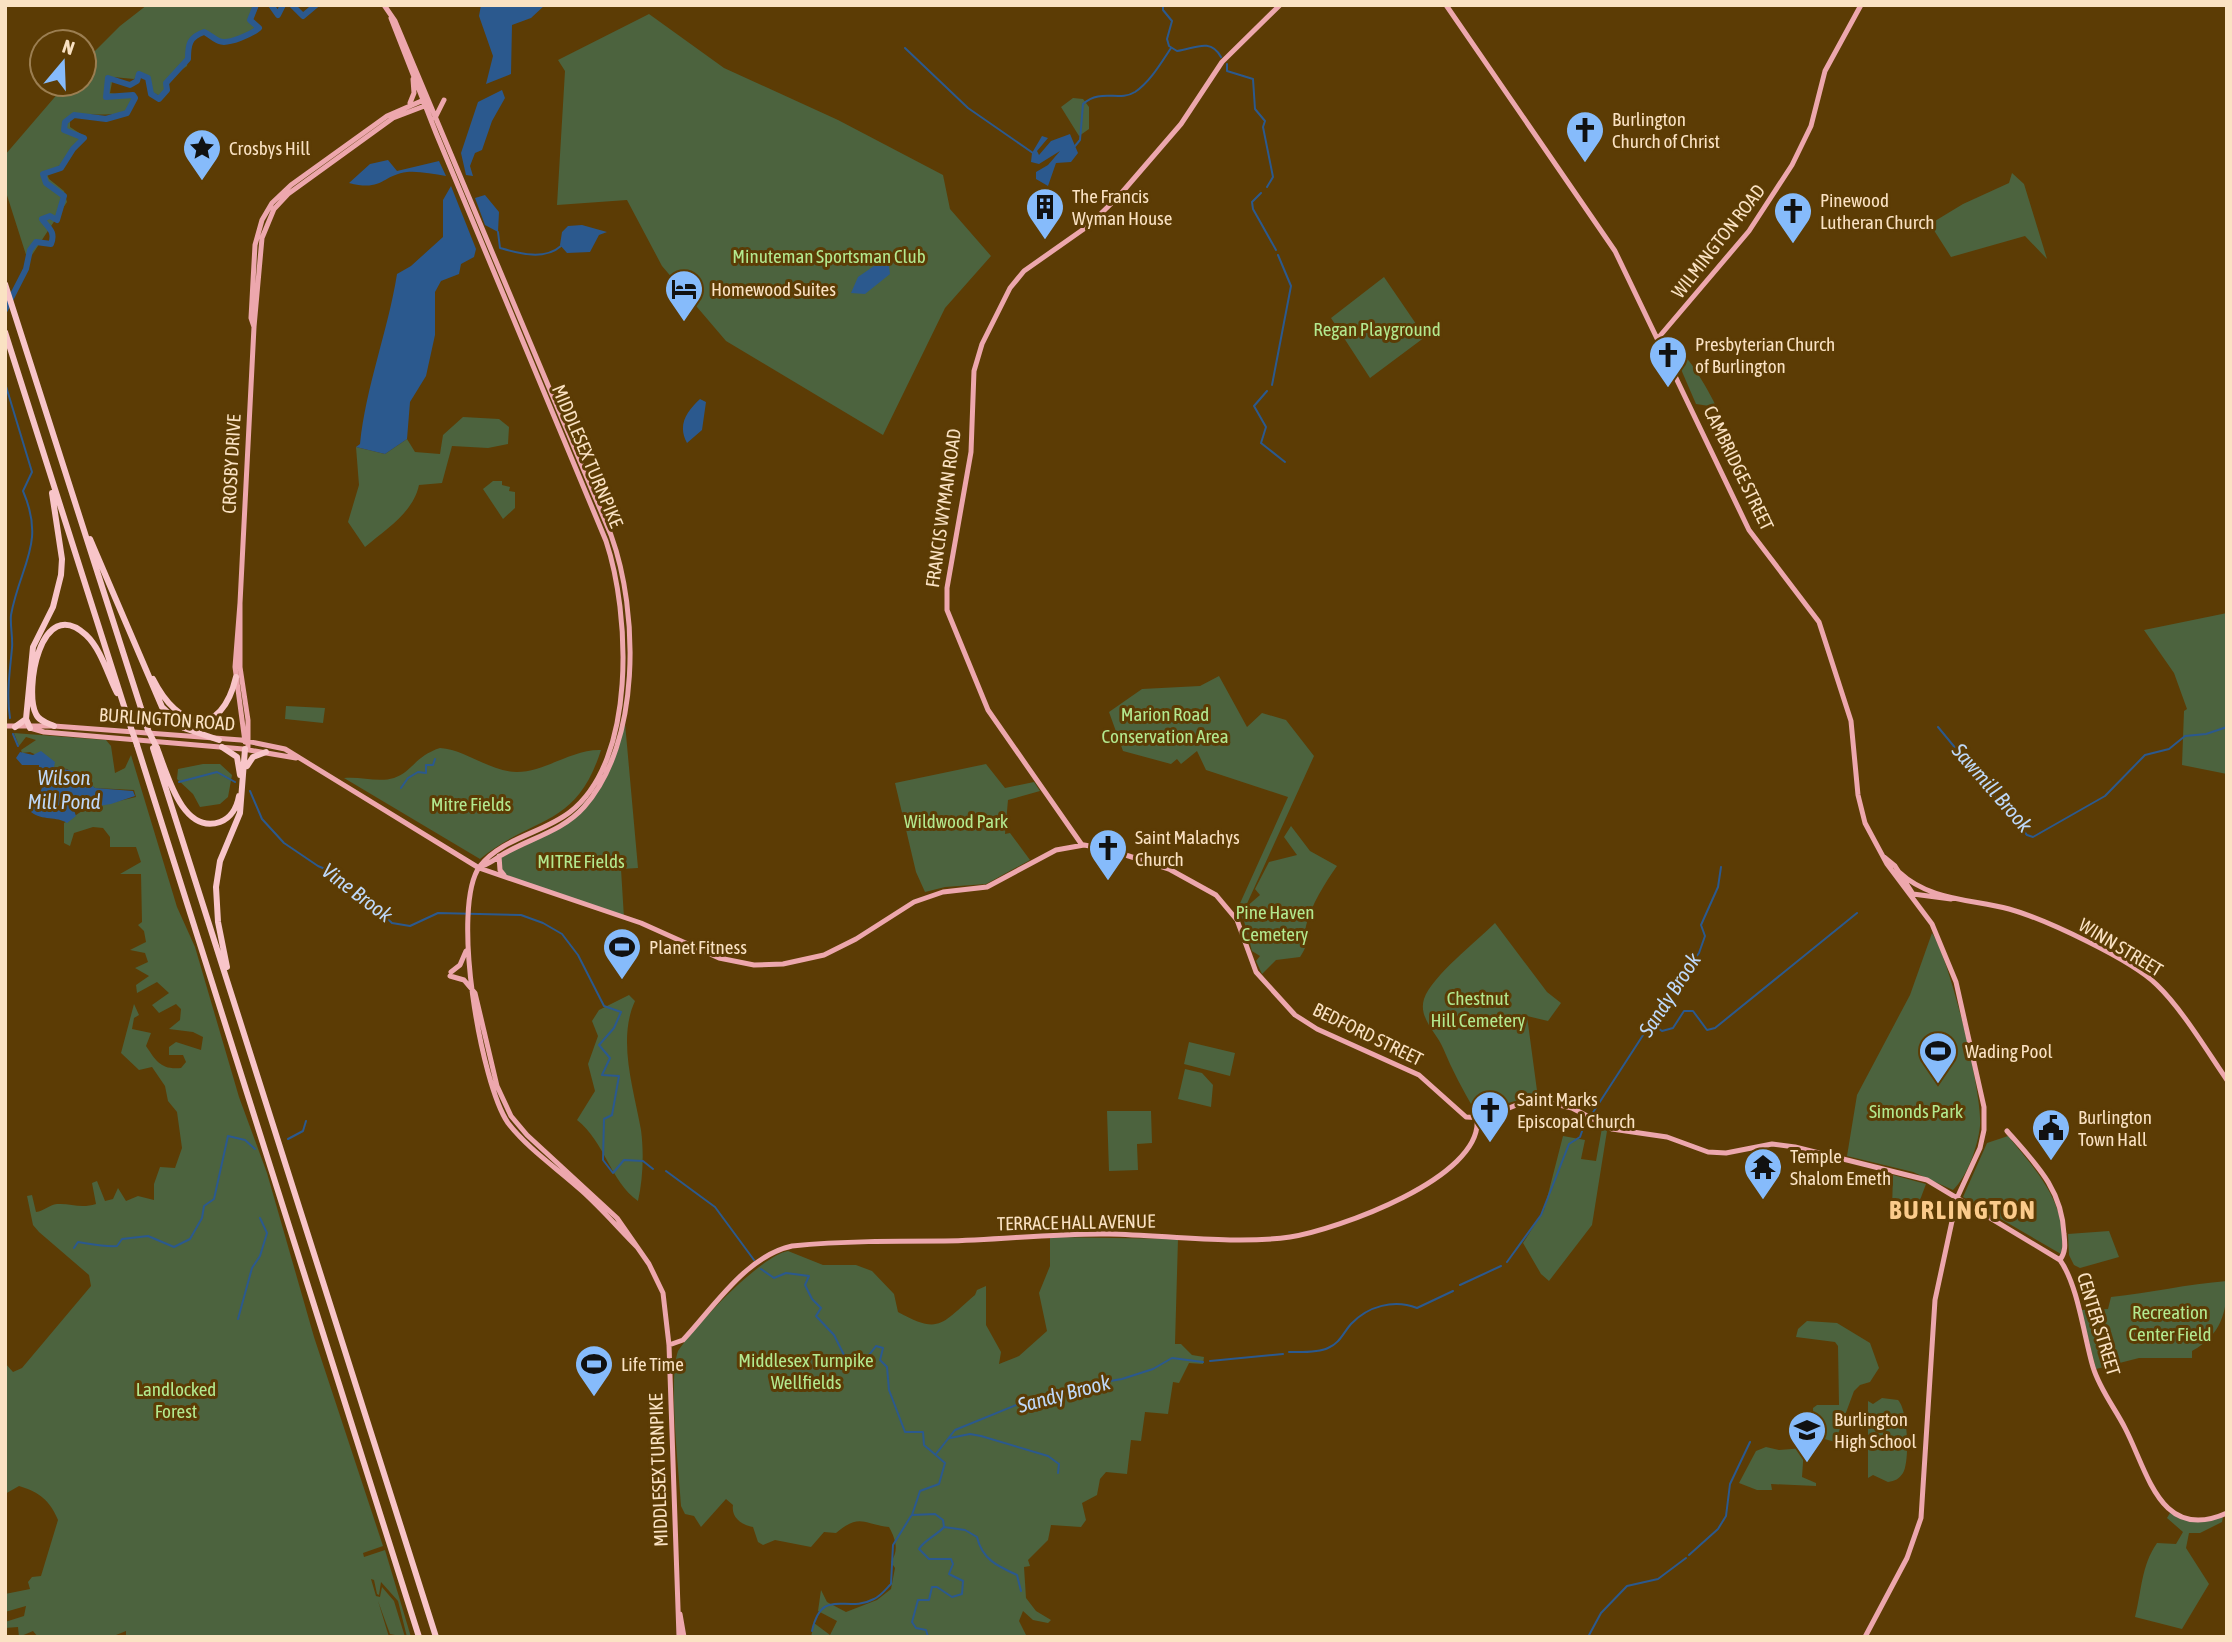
<svg xmlns="http://www.w3.org/2000/svg" width="2232" height="1642" font-family="'Asap Condensed',sans-serif">
<style>
.green{fill:#4c633e}
.water{fill:#2b598e}
.lines{fill:none;stroke-linecap:round;stroke-linejoin:round}
.stream{stroke:#2b598e;stroke-width:2}
.river{stroke:#2b598e;stroke-width:6}
.major{stroke:#eda7ad;stroke-width:5}
.highway{stroke:#f8c5c9;stroke-width:6}
.highway-bridge{stroke:#f8c5c9;stroke-width:6}
.labels{text-anchor:middle;stroke-width:6;stroke-linejoin:round;paint-order:stroke}
.poi-label{font-size:19px;fill:#fae2c3;stroke:#5c3c05;text-anchor:start}
.street-label{font-size:19px;fill:#fae2c3;stroke:#5c3c05}
.park-label{font-size:19px;fill:#b3e98f;stroke:#5c3c05}
.water-label{font-size:21px;font-style:italic;fill:#bed8f8;stroke:#5c3c05}
.district-label{font-size:26px;font-weight:bold;letter-spacing:2px;fill:#fbcb8b;stroke:#5c3c05}
</style>
<rect width="100%" height="100%" fill="#5c3c05"/>
<path class="green" d="M147,5H259L252,21L258,31C256,34 229,45 225,44C218,44 213,39 209,35L202,34L191,40L187,66L171,77L166,95L162,97L152,92L149,76L143,73L134,79L113,77L110,93L133,97L127,110C108,120 88,109 70,118V127L87,138L60,165L47,174L49,179L64,191L67,202L28,261L5,189V155L66,84H84V62L120,26Z
M649,14L724,68L838,120L943,175L950,209L991,256L945,308L883,435L726,341L662,266L627,200L557,205L565,71L558,60Z
M1073,98L1083,99L1089,107V129L1079,136L1061,107Z
M2012,173L2024,184L2047,259L2025,236L1951,257L1930,224L1963,204L2009,183Z
M1384,277L1425,337L1370,378L1331,318Z
M1685,357C1690,359 1715,401 1716,407L1696,404L1680,367V360Z
M463,417L499,419L509,427L508,444L488,448L452,446L442,483L419,485C413,513 386,529 365,547L348,522L359,485L356,447L385,454L407,439L415,452L440,454L443,435Z
M493,481H502V485L510,487L509,491L515,492V508L503,519L483,489Z
M2227,613V774L2182,765L2184,711L2187,709L2174,673L2144,630Z
M1219,676L1247,727L1262,713L1286,720L1314,756L1245,908L1260,895L1255,889L1269,862L1297,855L1284,837L1291,826L1310,851L1337,866C1325,883 1311,905 1306,926C1303,939 1312,939 1300,957L1276,960L1262,974L1256,961L1260,956L1252,951L1244,921L1237,910L1288,797L1206,770L1197,751L1181,764L1177,759L1171,764L1123,751L1109,712L1142,689L1200,686Z
M286,706L325,708L323,723L285,719Z
M625,723L638,868L621,869L624,918L506,878L500,870L499,856L568,820L597,789Z
M14,733L106,740L111,746L115,773L125,768L131,755L177,907L195,947L239,1097L267,1173L314,1337L383,1546L363,1553L364,1557L385,1550L411,1637H407L398,1601L381,1582L379,1595L377,1594L374,1580L371,1579L376,1596L380,1597L382,1587L394,1601L405,1637L390,1634L378,1601L389,1637H126V1631L111,1637H38L33,1631L19,1637L18,1627L5,1628V1622L24,1616L26,1606L5,1612V1594L30,1589L28,1582L32,1577L41,1576L58,1520C50,1501 40,1492 19,1486L5,1494V1363L13,1372L22,1368L91,1286L89,1275L39,1232L33,1225L27,1196L32,1195L36,1212C44,1211 49,1205 57,1204C71,1203 80,1209 96,1204L92,1183L97,1181L105,1201L113,1199L118,1188L126,1201L138,1196L154,1200V1184L160,1167L175,1168L182,1148L177,1112L168,1101L165,1086L152,1067L139,1070L121,1053L134,1004L139,1015L134,1018L132,1029L151,1033L146,1046C156,1061 161,1070 181,1068L186,1062L183,1055H169V1047L176,1042L201,1050L203,1037L193,1032L169,1029L180,1020L181,1009L176,1004L159,1013L152,1005L169,993L157,982L137,993L136,985L149,976L135,968L148,962L145,953L130,950L146,942L144,931L138,925L142,922L141,874H120L141,862L136,847H110V837L103,828L93,827L74,833L70,846L64,843V823L85,809L136,797L134,790L95,788L67,769L54,767L53,763L30,752L22,753L21,750L36,740L26,737L19,746Z
M440,748C467,750 490,772 517,772C545,772 572,749 601,750C576,829 533,815 480,859L344,778C360,776 378,783 394,778C412,772 415,756 440,748Z
M203,764H220L232,775L228,797L220,804L200,807L193,794L177,779L178,769Z
M986,764L1005,788L1034,782L1040,791L1008,800L1005,834L1010,833L1030,860L986,884L945,887L925,892L916,872L895,783Z
M1495,923L1547,992L1561,1003L1548,1021L1527,1016L1538,1098L1515,1101L1479,1112L1475,1111C1463,1090 1452,1070 1443,1048C1437,1033 1418,1018 1424,999C1432,976 1477,941 1495,923Z
M1932,933C1950,959 1983,1095 1980,1126C1978,1146 1967,1177 1953,1190L1913,1172L1847,1156L1857,1095L1910,995Z
M629,995L635,1001C617,1040 634,1090 641,1130C644,1153 643,1179 638,1201C610,1181 605,1142 577,1120L595,1091L588,1064L598,1036L592,1021L599,1010Z
M1189,1042L1235,1053L1230,1076L1184,1064Z
M1185,1069L1202,1073L1213,1085L1211,1107L1178,1099Z
M1107,1111H1151L1152,1143L1137,1144L1138,1170L1109,1171Z
M1602,1128L1607,1131L1592,1225L1549,1281L1541,1274L1523,1243L1544,1210L1563,1136L1585,1140L1581,1159L1596,1161Z
M2008,1136C2037,1171 2070,1207 2061,1254L1963,1197L1987,1143Z
M1893,1175L1926,1184L1914,1216L1892,1209Z
M2109,1231L2119,1257L2080,1268L2074,1265L2069,1255L2068,1234Z
M1050,1237L1178,1239L1175,1344H1181L1192,1355L1204,1357L1203,1364L1189,1363L1179,1383L1173,1382L1168,1414L1145,1412L1141,1441L1131,1440L1127,1474L1106,1472L1100,1479L1097,1495L1082,1503L1086,1520L1081,1527L1051,1525L1048,1540L1028,1560L1030,1566L1024,1567L1026,1598L1036,1611L1051,1620L1048,1623L1033,1620L1023,1611L1019,1621L1027,1637H811L814,1623L830,1635L837,1621L818,1611L821,1590L827,1602L846,1612L877,1600L891,1589L895,1568L891,1562C899,1550 896,1540 889,1527C863,1524 860,1513 836,1533L824,1532L811,1547L775,1540L763,1545L758,1542L753,1527C741,1525 731,1517 733,1505L726,1499L701,1527L694,1516L685,1514L681,1506C679,1471 668,1380 678,1351C695,1326 760,1256 788,1251L823,1265H856L872,1271L894,1294L898,1312C940,1335 941,1324 975,1295L977,1290L986,1286V1325L1001,1352L999,1364L1019,1356L1047,1331L1039,1293L1050,1266Z
M2227,1281C2227,1313 2221,1335 2192,1351V1358H2139L2096,1369L2081,1310L2108,1309L2111,1297C2150,1293 2187,1284 2227,1281Z
M1807,1321L1837,1323L1870,1343L1879,1368L1870,1382L1860,1385L1854,1391L1835,1442L1814,1436L1813,1408L1817,1405H1839L1838,1346L1835,1342L1796,1337L1798,1329Z
M1882,1398L1898,1400C1908,1410 1910,1461 1903,1473C1899,1479 1895,1481 1888,1482L1873,1475L1868,1478V1401L1873,1404Z
M1766,1447L1779,1450L1804,1448L1802,1477L1816,1483V1486L1771,1484L1772,1490H1757L1739,1483L1756,1451Z
M2170,1513L2197,1522L2223,1517L2222,1522L2200,1533H2189L2186,1548L2209,1584L2182,1629L2135,1617C2142,1590 2141,1566 2157,1543L2176,1544L2183,1532L2167,1518Z"/>
<path class="water" d="M481,5H545L531,18L512,25L511,74L486,84L493,56L479,16Z
M502,90L505,98L492,121L482,150L475,153L470,166L473,176L466,175L461,153L478,102Z
M1070,134L1078,153L1071,162L1056,163L1048,186L1036,179V172L1048,165L1060,151L1039,164L1031,162L1032,153L1042,136L1048,138L1037,151L1039,155L1051,141Z
M388,160L397,171L439,161L446,176C433,174 419,171 407,172C382,175 383,192 349,183L370,164Z
M451,186L476,249L474,257L461,264L459,274L441,281L435,292V335L426,376L410,402L407,439L385,454L356,447L360,444C366,386 388,331 397,274L411,266L443,237V200Z
M485,195L499,212L498,232L485,225L475,198Z
M582,225L607,232L599,235L590,252L567,253L560,245L562,232L568,226Z
M874,266H889L890,274L865,294L851,293L858,277Z
M700,399L706,402L702,430L687,443C677,425 687,411 700,399Z
M41,751L55,762L54,767L73,771L95,788L133,791L135,796L111,804L74,810L76,816L67,823C57,816 42,821 31,812V807L39,796L45,779L39,773V765H22L16,758L20,752L33,755Z"/>
<g class="lines">
<path class="stream" d="M1163,5V10L1172,21L1167,39L1169,46L1177,51C1194,49 1210,37 1221,57
M905,48L968,108L1033,153
M1227,64V71L1253,79L1255,109L1265,121L1263,127L1273,177L1267,187
M1075,146L1080,140L1083,104C1101,88 1119,102 1135,92C1150,82 1161,63 1171,48
M1261,193L1252,202L1253,209L1276,250
M498,232L500,248C518,253 544,261 561,246
M5,383L32,472L23,491C46,544 20,565 11,615C10,626 13,637 12,648C10,671 6,694 10,718
M1272,385L1291,286L1278,255
M1267,391L1254,406L1266,427L1261,443L1285,462
M1938,727L2027,835L2033,837L2105,796L2145,755L2169,749L2185,736L2206,734L2227,727
M13,734L18,746
M179,782L217,772L235,782
M401,788L408,778L418,772L426,773V765H433L435,759
M250,791L262,819L284,843L318,866L339,875L392,923L410,926L438,913L521,915L543,923L562,934L578,955L604,1006L621,1012L614,1028L599,1045L610,1058L602,1075L619,1076L612,1115L604,1119L603,1160L613,1173L624,1160L643,1161L653,1169
M1651,1023L1662,1031L1673,1028L1684,1011H1693L1707,1030L1715,1028L1857,913
M1592,1114L1647,1029L1649,1022L1699,953L1705,936L1701,925L1718,887L1721,867
M288,1139L303,1131L306,1121
M666,1171L715,1207L754,1260
M74,1248L78,1242C91,1244 105,1247 117,1246L122,1239L148,1236L174,1247L190,1239L202,1218L204,1206L214,1199L228,1136L245,1140L255,1149
M1507,1262L1541,1215L1569,1144L1580,1137L1586,1120
M761,1269L774,1278L786,1273L809,1276L805,1285L812,1299L821,1308L816,1316L834,1335L846,1359L862,1364L876,1346L883,1348L880,1360L887,1367L889,1390L905,1432H923L924,1445L945,1463L939,1484L920,1491L912,1515L935,1514L943,1520L944,1527C937,1535 923,1541 919,1549L929,1559H951L953,1564L949,1574L963,1581L962,1594L952,1597L937,1587H932L929,1600H918L912,1622L916,1628L926,1630L928,1637
M1460,1285L1501,1266
M238,1319L252,1268L260,1256L267,1233L260,1218
M1289,1352C1300,1352 1318,1353 1328,1348C1340,1343 1343,1333 1351,1324C1368,1306 1394,1299 1417,1308L1453,1291
M1210,1361L1283,1354
M950,1438L970,1434L981,1436L1048,1456L1059,1464L1058,1473
M936,1454L955,1430L1026,1401L1074,1387L1122,1379L1153,1369L1172,1358L1203,1362
M944,1527L965,1530L977,1537C982,1559 997,1566 1017,1575L1021,1591
M1689,1555L1718,1529L1726,1516L1730,1484L1750,1442
M812,1631C822,1586 846,1614 874,1599C881,1596 886,1589 891,1584L893,1545L911,1516
M1588,1637L1601,1613L1627,1586L1658,1579L1686,1558"/>
<path class="river" d="M271,5L278,15L283,5
M292,5L303,16L316,5
M5,310L26,269L30,250L36,242L51,244C56,231 48,228 42,219L50,216L57,220L64,196L46,183L43,174L61,168L73,149L84,138L64,130L65,122L74,115L106,119L127,113L135,98L133,95L106,97L108,78L130,85L137,81L139,74L148,78L151,94L159,99L167,90L166,83L188,59C188,45 189,37 204,32C209,34 214,39 219,41C228,45 252,34 259,28L250,20L256,5"/>
<path class="major" d="M384,5L395,21L611,535C639,612 641,743 584,807C562,832 527,839 500,856C494,860 489,864 482,866
M1446,5L1615,251L1749,530L1819,622L1851,721L1858,795L1865,823L1887,864L1932,924L1956,982L1984,1107V1130L1980,1148L1957,1198L1935,1300L1921,1518L1907,1558L1865,1637
M391,18L436,133L606,541C630,613 637,760 570,812C543,833 502,838 480,866C450,906 481,1084 508,1123C528,1149 558,1169 582,1191C602,1209 619,1229 638,1248
M410,103L414,93L413,79
M435,118L444,100
M254,327L251,318L255,245L262,220L272,203L291,185L387,116L426,99
M1659,337L1749,231L1792,165L1811,126L1825,71L1861,5
M240,603L235,667L245,742
M5,726H54L241,740L285,749L479,868L641,923L719,958L754,965L783,964L824,955L856,939L914,902L943,892L987,887L1056,850L1084,845L1107,849L1169,869L1216,895L1237,920L1256,972L1295,1015L1317,1029L1419,1075L1466,1117L1484,1118L1519,1104L1551,1103L1572,1108L1612,1129L1667,1137L1708,1152L1726,1153L1772,1144L1795,1147L1927,1180L2060,1260
M30,728L44,732L243,749L296,758
M248,749V720L240,667V603L254,327L262,238L274,209L288,194L393,118L427,105
M1082,845L988,710L947,610V588L971,452L974,371L982,344L1010,288L1024,271L1088,226L1118,197L1181,124L1222,62L1280,5
M499,856L500,870L504,875
M1884,857L1895,866L1913,894
M1899,872C1930,901 1971,899 2009,909C2045,919 2132,960 2157,985C2182,1009 2207,1051 2227,1080
M1913,894L1951,899
M451,972L460,965L466,951
M450,976L464,980L475,993L497,1086L511,1116L527,1135L617,1218L649,1264L663,1293L669,1345L679,1637
M2007,1131C2036,1164 2062,1189 2064,1234C2065,1244 2066,1252 2060,1260C2078,1285 2084,1337 2093,1367C2100,1390 2115,1408 2125,1428C2148,1472 2160,1543 2227,1513
M669,1345L683,1340C713,1308 746,1256 792,1246C843,1241 894,1241 945,1241C1000,1240 1055,1233 1109,1234C1165,1235 1235,1245 1290,1237C1336,1230 1483,1178 1477,1119
M680,1614L684,1637"/>
<path class="highway" d="M5,284L148,730
M5,332L131,728
M90,539L162,707L184,728L219,740
M153,679C178,729 221,740 236,677
M54,726C47,723 39,721 36,714C24,692 40,593 86,635C101,649 108,675 117,693
M15,727L26,719
M30,728L26,719L33,647L53,607L61,575L62,559L52,493
M137,745L419,1637
M222,747L237,757L240,775
M153,748L436,1637
M157,748C167,773 182,835 220,822C231,818 237,807 239,796
M247,766L253,757L266,752
M227,967L218,922L216,887L220,861L240,813L245,749"/>
<path class="highway-bridge" d="M131,728L137,745
M148,730L157,748"/>
</g>
<defs>
<symbol id="church-pin" viewBox="-11 -11 22 30"><path d="M0 17L-7.5 6A9.5 9.5 0 1 1 7.5 6Z" fill="#86bbfb" stroke="#5c3c05"/><path d="M-1.2-6h2.4v3.5h3.3v2.4h-3.3V6h-2.4V-.1h-3.3v-2.4h3.3Z" fill="#111"/></symbol>
<symbol id="sight-pin" viewBox="-11 -11 22 30"><path d="M0 17L-7.5 6A9.5 9.5 0 1 1 7.5 6Z" fill="#86bbfb" stroke="#5c3c05"/><path d="M0-6L1.8-2.2L6-1.7L2.9 1.2L3.7 5.4L0 3.3L-3.7 5.4L-2.9 1.2L-6-1.7L-1.8-2.2Z" fill="#111"/></symbol>
<symbol id="building-pin" viewBox="-11 -11 22 30"><path d="M0 17L-7.5 6A9.5 9.5 0 1 1 7.5 6Z" fill="#86bbfb" stroke="#5c3c05"/><path d="M-4-6H4V6H1V3H-1V6H-4ZM-2.5-4.3h1.7v1.8h-1.7ZM.8-4.3h1.7v1.8H.8ZM-2.5-1h1.7V.8h-1.7ZM.8-1h1.7V.8H.8Z" fill="#111"/></symbol>
<symbol id="hotel-pin" viewBox="-11 -11 22 30"><path d="M0 17L-7.5 6A9.5 9.5 0 1 1 7.5 6Z" fill="#86bbfb" stroke="#5c3c05"/><path d="M-6-4.5h1.5V1H6V5H4.5V3h-9V5H-6ZM-4 0a1.8 1.8 0 1 1 3.6 0ZM.5 0V-2.5h3Q6-2.5 6 0Z" fill="#111"/></symbol>
<symbol id="stadium-pin" viewBox="-11 -11 22 30"><path d="M0 17L-7.5 6A9.5 9.5 0 1 1 7.5 6Z" fill="#86bbfb" stroke="#5c3c05"/><path d="M0-5a6.5 5 0 1 0 0 10a6.5 5 0 1 0 0-10ZM-3.5-1.8h7v3.6h-7Z" fill="#111"/></symbol>
<symbol id="civic-pin" viewBox="-11 -11 22 30"><path d="M0 17L-7.5 6A9.5 9.5 0 1 1 7.5 6Z" fill="#86bbfb" stroke="#5c3c05"/><path d="M-.6-6.5H3V-4.5H.6V-3L4-1V1h2V6H-6V1h2V-1L-.6-3ZM-1.2 2.5V6h2.4V2.5Z" fill="#111"/></symbol>
<symbol id="temple-pin" viewBox="-11 -11 22 30"><path d="M0 17L-7.5 6A9.5 9.5 0 1 1 7.5 6Z" fill="#86bbfb" stroke="#5c3c05"/><path d="M0-6L5-2H3V0L6.5 2.5H4V6H1.5V3h-3V6H-4V2.5H-6.5L-3 0V-2H-5Z" fill="#111"/></symbol>
<symbol id="school-pin" viewBox="-11 -11 22 30"><path d="M0 17L-7.5 6A9.5 9.5 0 1 1 7.5 6Z" fill="#86bbfb" stroke="#5c3c05"/><path d="M0-5L7-2L0 1L-7-2ZM-4 1L0 2.5L4 1V4Q0 6-4 4Z" fill="#111"/></symbol>
</defs>
<g fill-rule="evenodd">
<use href="#church-pin" x="1563" y="108" width="44" height="60"/>
<use href="#sight-pin" x="180" y="126" width="44" height="60"/>
<use href="#building-pin" x="1023" y="185" width="44" height="60"/>
<use href="#church-pin" x="1771" y="189" width="44" height="60"/>
<use href="#hotel-pin" x="662" y="267" width="44" height="60"/>
<use href="#church-pin" x="1646" y="333" width="44" height="60"/>
<use href="#church-pin" x="1086" y="826" width="44" height="60"/>
<use href="#stadium-pin" x="600" y="925" width="44" height="60"/>
<use href="#stadium-pin" x="1916" y="1029" width="44" height="60"/>
<use href="#church-pin" x="1468" y="1088" width="44" height="60"/>
<use href="#civic-pin" x="2029" y="1106" width="44" height="60"/>
<use href="#temple-pin" x="1741" y="1145" width="44" height="60"/>
<use href="#stadium-pin" x="572" y="1342" width="44" height="60"/>
<use href="#school-pin" x="1785" y="1408" width="44" height="60"/>
</g>
<g class="labels">
<g class="poi-label">
<text x="1612" y="126">Burlington<tspan x="1612" dy="22">Church of Christ</tspan></text>
<text x="229" y="155">Crosbys Hill</text>
<text x="1072" y="203">The Francis<tspan x="1072" dy="22">Wyman House</tspan></text>
<text x="1820" y="207">Pinewood<tspan x="1820" dy="22">Lutheran Church</tspan></text>
<text x="711" y="296">Homewood Suites</text>
<text x="1695" y="351">Presbyterian Church<tspan x="1695" dy="22">of Burlington</tspan></text>
<text x="1135" y="844">Saint Malachys<tspan x="1135" dy="22">Church</tspan></text>
<text x="649" y="954">Planet Fitness</text>
<text x="1965" y="1058">Wading Pool</text>
<text x="1517" y="1106">Saint Marks<tspan x="1517" dy="22">Episcopal Church</tspan></text>
<text x="2078" y="1124">Burlington<tspan x="2078" dy="22">Town Hall</tspan></text>
<text x="1790" y="1163">Temple<tspan x="1790" dy="22">Shalom Emeth</tspan></text>
<text x="621" y="1371">Life Time</text>
<text x="1834" y="1426">Burlington<tspan x="1834" dy="22">High School</tspan></text>
</g>
<g class="street-label">
<text transform="translate(1718 241) rotate(-52)" y="7">WILMINGTON ROAD</text>
<text transform="translate(588 456) rotate(67)" y="7">MIDDLESEX TURNPIKE</text>
<text transform="translate(231 464) rotate(-87)" y="7">CROSBY DRIVE</text>
<text transform="translate(1739 468) rotate(64)" y="7">CAMBRIDGE STREET</text>
<text transform="translate(943 508) rotate(-82)" y="7">FRANCIS WYMAN ROAD</text>
<text transform="translate(167 719) rotate(4)" y="7">BURLINGTON ROAD</text>
<text transform="translate(2121 947) rotate(31)" y="7">WINN STREET</text>
<text transform="translate(1368 1034) rotate(26)" y="7">BEDFORD STREET</text>
<text transform="translate(1076 1222) rotate(-1)" y="7">TERRACE HALL AVENUE</text>
<text transform="translate(2099 1324) rotate(73)" y="7">CENTER STREET</text>
<text transform="translate(658 1470) rotate(-92)" y="7">MIDDLESEX TURNPIKE</text>
</g>
<g class="park-label">
<text x="829" y="263">Minuteman Sportsman Club</text>
<text x="1377" y="336">Regan Playground</text>
<text x="1165" y="721">Marion Road<tspan x="1165" dy="22">Conservation Area</tspan></text>
<text x="471" y="811">Mitre Fields</text>
<text x="956" y="828">Wildwood Park</text>
<text x="581" y="868">MITRE Fields</text>
<text x="1275" y="919">Pine Haven<tspan x="1275" dy="22">Cemetery</tspan></text>
<text x="1478" y="1005">Chestnut<tspan x="1478" dy="22">Hill Cemetery</tspan></text>
<text x="1916" y="1118">Simonds Park</text>
<text x="2170" y="1319">Recreation<tspan x="2170" dy="22">Center Field</tspan></text>
<text x="806" y="1367">Middlesex Turnpike<tspan x="806" dy="22">Wellfields</tspan></text>
<text x="176" y="1396">Landlocked<tspan x="176" dy="22">Forest</tspan></text>
</g>
<g class="water-label">
<text x="64" y="785">Wilson<tspan x="64" dy="24">Mill Pond</tspan></text>
<text transform="translate(1992 788) rotate(49)" y="7">Sawmill Brook</text>
<text transform="translate(357 893) rotate(37)" y="7">Vine Brook</text>
<text transform="translate(1670 995) rotate(-57)" y="7">Sandy Brook</text>
<text transform="translate(1064 1394) rotate(-15)" y="7">Sandy Brook</text>
</g>
<g class="district-label">
<text x="1963" y="1219">BURLINGTON</text>
</g>
</g>
<rect width="2232" height="1642" fill="none" stroke="#fae2c3" stroke-width="14"/>
<g transform="translate(63 63) rotate(19)"><circle r="33" fill="#5c3c05" stroke="#9b7e51" stroke-width="2"/>
<path d="M0-5L12 26L0 18L-12 26Z" fill="#86bbfb"/>
<text y="-10" font-size="19" font-weight="bold" text-anchor="middle" fill="#fae2c3">N</text>
</g>
</svg>
